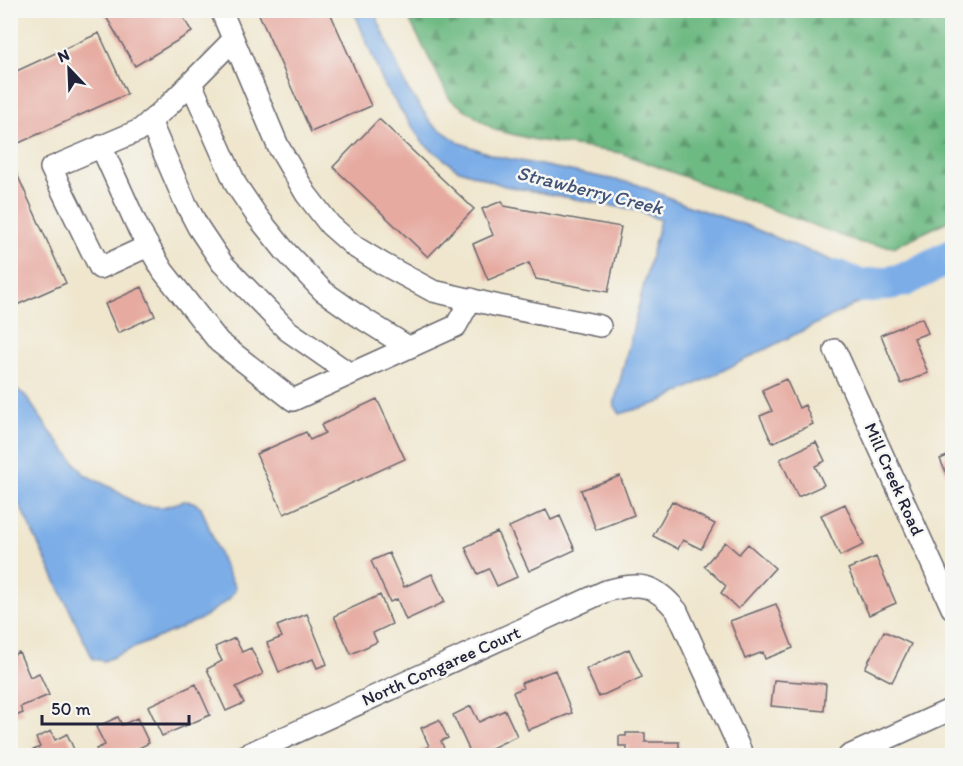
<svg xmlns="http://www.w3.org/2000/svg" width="963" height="766" font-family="Itim,sans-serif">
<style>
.forest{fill:url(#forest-firs);stroke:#486e5f;stroke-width:1.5}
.water{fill:#7cade7;stroke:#4f6891;stroke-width:1.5}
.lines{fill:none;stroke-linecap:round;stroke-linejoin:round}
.river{stroke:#7cade7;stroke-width:34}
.building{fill:#e6aaa0}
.minor-casing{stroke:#6a676e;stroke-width:24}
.minor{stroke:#fff;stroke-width:21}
.labels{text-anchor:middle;stroke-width:5;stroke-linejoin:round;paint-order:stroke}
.street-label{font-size:18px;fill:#22223b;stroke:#f6f6f2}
.water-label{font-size:20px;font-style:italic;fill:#425377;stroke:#f6f6f2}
</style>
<defs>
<pattern id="forest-firs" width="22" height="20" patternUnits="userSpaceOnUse" patternTransform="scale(1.5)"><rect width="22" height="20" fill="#6eba83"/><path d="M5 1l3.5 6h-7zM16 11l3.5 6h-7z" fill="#5a976c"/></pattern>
</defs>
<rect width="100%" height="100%" fill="#f6f6f2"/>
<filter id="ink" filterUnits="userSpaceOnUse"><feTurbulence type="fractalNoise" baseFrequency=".0167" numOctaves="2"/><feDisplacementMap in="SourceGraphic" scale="12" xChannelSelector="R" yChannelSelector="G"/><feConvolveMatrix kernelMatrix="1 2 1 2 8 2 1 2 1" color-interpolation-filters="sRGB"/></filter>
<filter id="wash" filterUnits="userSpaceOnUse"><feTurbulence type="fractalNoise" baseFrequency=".008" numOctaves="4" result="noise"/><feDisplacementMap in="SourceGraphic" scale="24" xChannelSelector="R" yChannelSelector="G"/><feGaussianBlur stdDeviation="1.35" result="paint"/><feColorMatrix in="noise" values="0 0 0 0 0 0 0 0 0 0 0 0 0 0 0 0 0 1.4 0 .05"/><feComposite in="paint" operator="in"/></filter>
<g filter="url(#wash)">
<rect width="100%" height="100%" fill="#efe6cd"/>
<path class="forest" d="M405,11H952V219L894,247L861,243L621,153L536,140L495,130L450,99Z"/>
<path class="water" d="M354,11H374L407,88L432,124L460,143L495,156L636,184L689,206L743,224L872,277L882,284L862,301L658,403L620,414L614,405L660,220L640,211L505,186L457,169L423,143L384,85Z
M11,388H15L25,395L49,430L85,475L110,487L140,506L163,507L184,501L193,502L201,507L224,566L236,589L229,599L201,619L104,661L93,659L11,487Z"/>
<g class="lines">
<path class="river" d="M838,277L859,286L882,284L904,280L952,256"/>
</g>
<g id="blocks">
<path class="building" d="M102,10H179L192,32L135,66Z
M261,10H329L371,106L311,132L258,12Z
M99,33L127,94L10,147V74Z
M379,119L474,209L428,257L333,167Z
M12,163L66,283L10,308V164Z
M502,201L504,206L621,227L608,292L536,279L529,263L488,280L473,244L493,235L482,209Z
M142,287L155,316L118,333L105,304Z
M922,318L928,333L914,338L928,373L901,384L881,335Z
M786,379L799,408L805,405L813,424L772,443L760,416L772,411L762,390Z
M377,399L405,459L284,514L256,454L306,432L310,440L325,433L321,425Z
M816,442L825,461L815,466L824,485L798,497L780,459Z
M952,454V488L940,459Z
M620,476L634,515L596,530L581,490Z
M672,501L715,524L701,549L683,540L678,549L653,536Z
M845,504L864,545L840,556L821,515Z
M546,510L551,520L560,516L575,550L529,571L509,527Z
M497,532L517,577L497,586L489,569L478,574L465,547Z
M725,542L739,554L748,544L775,568L738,609L721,593L726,586L704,566Z
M389,553L404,587L432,574L445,602L406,620L397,599L390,602L371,561Z
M876,557L896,603L869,615L848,569Z
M380,595L392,624L373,633L377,642L351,654L334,616Z
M776,604L793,648L765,659L763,652L745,659L730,621Z
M307,614L327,664L317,668L313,659L279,672L267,643L282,637L277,626Z
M884,631L911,644L892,682L865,668Z
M235,638L242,652L251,648L263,674L236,687L244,703L226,711L207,669L222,661L215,647Z
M629,649L642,677L599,697L586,669Z
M19,652L30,677L39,673L49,695L20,707L23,713L10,718V656Z
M555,670L572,713L528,730L513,692L523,688L521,683Z
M774,680L826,684L824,711L771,706Z
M196,684L210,715L162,736L148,706Z
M471,706L479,722L505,710L517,736L475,756H472L453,715Z
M118,717L122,725L137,718L149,743L123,756H99L96,749L105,745L96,727Z
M439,720L448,738L441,741L447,756H408L429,746L421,728Z
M51,731L55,740L67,734L77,756H20L40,747L36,738Z
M626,733H645V742H679V756H627V746H619V736H626Z"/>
</g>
</g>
<g filter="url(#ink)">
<use href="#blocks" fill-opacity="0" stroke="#6a676e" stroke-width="1.5"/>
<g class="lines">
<defs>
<path id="minor" d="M221,10L278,146L306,194L330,225L355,247L383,264L433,291L499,306L600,326
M191,83L236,185L257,216L285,251L323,291L357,315L408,347
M150,121L185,202L198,227L222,263L287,330L350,374
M101,146L139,230L163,271L219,342L293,400L456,326L471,299
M148,246L100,268L51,168L140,130L169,105L233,40
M835,350L952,608
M244,756L606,591C640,582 654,583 677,611L743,756
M849,756L952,709"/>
</defs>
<use href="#minor" class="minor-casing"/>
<use href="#minor" class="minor"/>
</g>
</g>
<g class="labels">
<g class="street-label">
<text transform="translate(894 479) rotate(66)" y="6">Mill Creek Road</text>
<text transform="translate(441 666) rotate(-24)" y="6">North Congaree Court</text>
</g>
<g class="water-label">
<text transform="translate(590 190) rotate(14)" y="7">Strawberry Creek</text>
</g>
</g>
<rect width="963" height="766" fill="none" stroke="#f6f6f2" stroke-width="36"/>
<g transform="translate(69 69) rotate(337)" stroke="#f6f6f2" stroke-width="4.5" paint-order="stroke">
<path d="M0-4.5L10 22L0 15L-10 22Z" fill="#22223b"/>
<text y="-9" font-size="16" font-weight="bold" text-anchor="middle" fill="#22223b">N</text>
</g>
<path d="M42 715v9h147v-9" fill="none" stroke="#22223b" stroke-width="3"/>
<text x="51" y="715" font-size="18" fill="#22223b" stroke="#f6f6f2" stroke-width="4.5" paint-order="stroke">50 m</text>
</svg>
